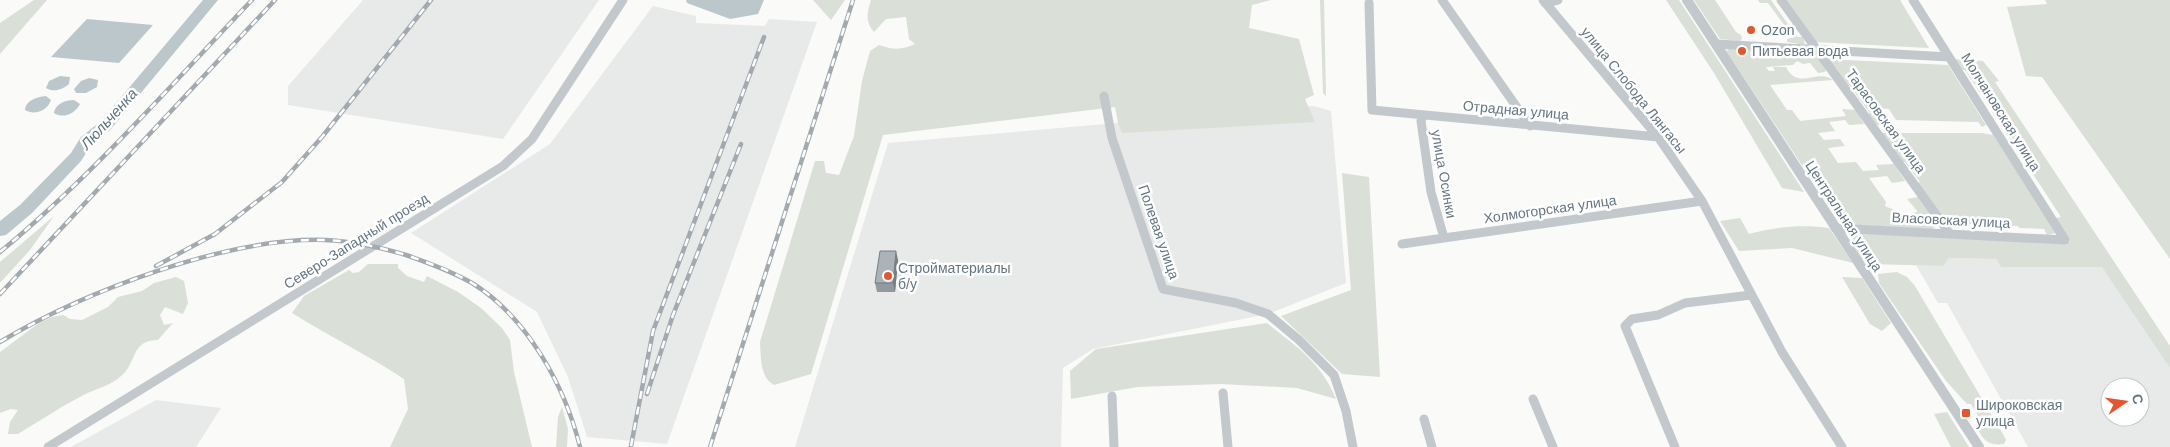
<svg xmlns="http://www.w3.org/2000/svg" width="2170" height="447" font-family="Arial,sans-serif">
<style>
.built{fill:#e8e9e9;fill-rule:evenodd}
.green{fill:#dadfd7}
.water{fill:#bbc7cb}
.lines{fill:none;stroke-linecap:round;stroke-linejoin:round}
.river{fill:#bbc7cb;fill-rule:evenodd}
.minor{stroke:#c3c8cc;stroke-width:9}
.tertiary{stroke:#c3c8cc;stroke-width:10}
.rail-casing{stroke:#a2aab0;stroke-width:4.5}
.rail{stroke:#fff;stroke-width:2.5;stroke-dasharray:8;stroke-linecap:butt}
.wall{fill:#929a9f}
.shaded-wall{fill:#777d82}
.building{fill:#aab3b9;stroke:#777d82}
.poi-dot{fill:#e4572e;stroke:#fff;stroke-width:2}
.labels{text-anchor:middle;stroke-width:5;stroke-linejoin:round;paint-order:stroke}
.poi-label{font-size:14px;fill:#657683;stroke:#fff;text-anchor:start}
.street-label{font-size:14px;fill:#657683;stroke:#fff}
.water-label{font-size:15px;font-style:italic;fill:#60757c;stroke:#fff}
</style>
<rect width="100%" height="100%" fill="#fafaf8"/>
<path class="built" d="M363,0H599L503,139L288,105V86Z
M653,6L696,16V23L765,26L769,19L817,22L667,444L587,437L568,377L537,312L411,233L550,144Z
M1313,106L1331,111L1346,283L1268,314L1093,349L1063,368L1061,447H795L888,143Z
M1949,258L1996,259L2001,267H2102L2170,346V447H2028L1947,303H1938L1916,265L1943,266ZM2110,387H2140V417H2110Z
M156,400L221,408L196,447H71Z"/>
<path class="green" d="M34,0H47L0,54V23Z
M813,0H845L831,20Z
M871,0H1271L1252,5L1249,28L1299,39L1314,95L1305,99L1315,122L1122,133L1118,123L1115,107L883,135L811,374L774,385C760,378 761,357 760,342L815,161H824L826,173L839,175L854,136L862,81L870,51L879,45C893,50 902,50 915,44L909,39L906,17L886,19L874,32C865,21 867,13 871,0Z
M1320,0H1324L1326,96L1323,93Z
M1666,0H1679L1804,192L1782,188L1714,73Z
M1694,0H1715L1736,32L1741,35L1742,39L1740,41L1720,39Z
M1758,0H1771L1797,37H1803L1805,45L1787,42V39L1793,37L1768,3H1760Z
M1784,0H1900L1929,48L1814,42Z
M2045,0H2170V259L2042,77L2026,76L2007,7L2047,4Z
M1728,48L1810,53L1818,58L1826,69L1825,72L1818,73L1810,63L1803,64L1797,61L1793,65L1766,67L1769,71H1775L1773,67H1786C1798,91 1818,68 1833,80L1770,85L1787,110H1792L1800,121L1846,116L1842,109L1856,110L1864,124L1849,125L1845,120L1829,122L1835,131L1818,133L1824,140L1840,139L1845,146L1828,148L1838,163L1856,162L1863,171L1879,170L1876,165L1894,164L1905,181L1892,183L1887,176L1869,178L1886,202L1885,206L1910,217L1912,213L1918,212L1907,199L1918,197L1938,224L1937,226L1931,229L1842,224L1839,221L1727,52Z
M1826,59L1948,65L1986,125L1982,127L1978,122L1896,120L1889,109L1880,108L1885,119H1882L1885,126L1877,125L1866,114L1870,113L1850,86H1846Z
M1952,59L1983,61L1999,81L1995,82L2170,346V368L2102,267H2001L1996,259L1949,258L1943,266L1870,264C1860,260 1853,247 1853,236L1859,233L2070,242L2055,218L2061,217L1965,70H1959Z
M1882,133H1982L1993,135L2056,233L2047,235L2044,229L2019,228L2018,226L1946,223L1916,183L1920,182L1905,162H1900Z
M1342,173L1369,177L1380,377L1342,374L1281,316L1351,290Z
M54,216L30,250L0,283V262Z
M1740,218L1749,234C1777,227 1800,224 1829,228L1853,263L1792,248L1739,251L1720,221Z
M368,264H398V268L407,276L424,282L427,276L458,292L481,308L502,328L510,340L514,372L532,447H390L408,409L404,379C368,355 329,336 292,313L304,296L349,270L353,273L359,272Z
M1897,272L1907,277L1915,286L2004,436L2006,440L2004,444C1984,447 1978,434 1976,417L1978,416L1971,404H1967L1946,381L1885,292L1879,283L1878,274Z
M176,277L184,281L188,303L183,314L165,307L160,315L164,325L173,323L158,340C130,340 138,363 120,377C108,387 91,390 78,398C57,409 38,422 18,434H8L10,422L18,410L11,409L0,413V352L39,323L52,317L63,315L70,319L82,320L108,307L118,297L142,291L154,283Z
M1842,277L1862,278L1891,323L1882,331L1870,324Z
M1267,323C1297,347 1321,362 1336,399L1297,388L1221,384L1137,387L1071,399L1070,371L1096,349Z
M562,407L568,429L567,447H556L558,417Z
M1947,412L1969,447H1951L1934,414Z"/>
<path class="water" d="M686,0H764L758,14L730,19L687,3Z
M87,19L153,25L119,63L51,57Z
M60,76L70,77L69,84C63,89 54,93 46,88L49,81Z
M89,78L98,80L97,87L86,93H76L74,89L81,81Z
M46,96L51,100C48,110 35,116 25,110C26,100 37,97 46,96Z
M74,100L80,104C75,114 63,119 54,113C55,104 65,100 74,100Z"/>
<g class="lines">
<path class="river" d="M203,0H218L111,129L91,145L81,161L32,213L6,235L0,236V221L20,205L71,153L81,137L101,121Z"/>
<path class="minor" d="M1442,0L1530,126
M1543,0L1658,137L1702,201L1782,352L1842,447
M1781,0L1950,234
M1913,0L2065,240
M1369,3L1372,110L1658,137
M1545,3L1558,0
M1716,44L1949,57
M1104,96L1112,138L1163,289L1236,303L1268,314L1299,340L1334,375L1346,411L1353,447
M1423,115L1421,121L1431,192L1444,238
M1835,228L2065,240
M1402,244L1702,201
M1223,393L1228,447
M1112,396L1114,447
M1533,399L1553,447
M1424,419L1432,447
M48,447L503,166L532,139L623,0
M1675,447L1625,326L1632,319L1658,315L1685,303L1751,295"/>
<path class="tertiary" d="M1687,0L1979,447"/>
<defs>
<path id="rail" d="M0,252C92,176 170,86 252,0
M156,266L215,234L282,182L322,137L431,0
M0,294L275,0
M0,342C83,292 227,237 325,240C353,241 379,247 406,255C429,263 451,271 472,283C527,317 565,386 580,447
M647,394L673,315L741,144
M631,446L653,331L764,37
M710,447L853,0"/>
</defs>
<use href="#rail" class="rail-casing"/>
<use href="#rail" class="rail"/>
</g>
<path class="wall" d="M898,260L895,292H877L875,283Z"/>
<path class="shaded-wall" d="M896,251L898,260L895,292L893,283Z"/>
<path class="building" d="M880,251H896L893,283H875Z"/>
<g class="poi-dot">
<circle cx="1751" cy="30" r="5"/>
<circle cx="1742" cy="51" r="5"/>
<circle cx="888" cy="276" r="5"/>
<rect x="1961" y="408" width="10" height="10" rx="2.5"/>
</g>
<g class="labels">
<g class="poi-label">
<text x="1761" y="35">Ozon</text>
<text x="1752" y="56">Питьевая вода</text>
<text x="898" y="273">Стройматериалы<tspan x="898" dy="16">б/у</tspan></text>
<text x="1976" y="410">Широковская<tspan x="1976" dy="16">улица</tspan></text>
</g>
<g class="street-label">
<text transform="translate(1634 90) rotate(51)" y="5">улица Слобода Лянгасы</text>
<text transform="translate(1516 110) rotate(5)" y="5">Отрадная улица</text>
<text transform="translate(2001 112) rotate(58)" y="5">Молчановская улица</text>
<text transform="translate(1886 121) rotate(54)" y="5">Тарасовская улица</text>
<text transform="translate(1444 174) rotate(80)" y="5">улица Осинки</text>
<text transform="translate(1550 209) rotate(-8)" y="5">Холмогорская улица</text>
<text transform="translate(1844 216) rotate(57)" y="5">Центральная улица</text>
<text transform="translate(1951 220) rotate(3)" y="5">Власовская улица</text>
<text transform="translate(1159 232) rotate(71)" y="5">Полевая улица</text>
<text transform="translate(356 241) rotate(-32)" y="5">Северо-Западный проезд</text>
</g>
<g class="water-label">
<text transform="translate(109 119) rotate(-48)" y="5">Люльченка</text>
</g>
</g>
<g transform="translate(2125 402) rotate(77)"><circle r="24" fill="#ffffff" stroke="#c1c8cd"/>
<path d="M0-4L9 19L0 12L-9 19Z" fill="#e4572e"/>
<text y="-8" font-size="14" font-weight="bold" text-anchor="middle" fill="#657683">С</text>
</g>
</svg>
